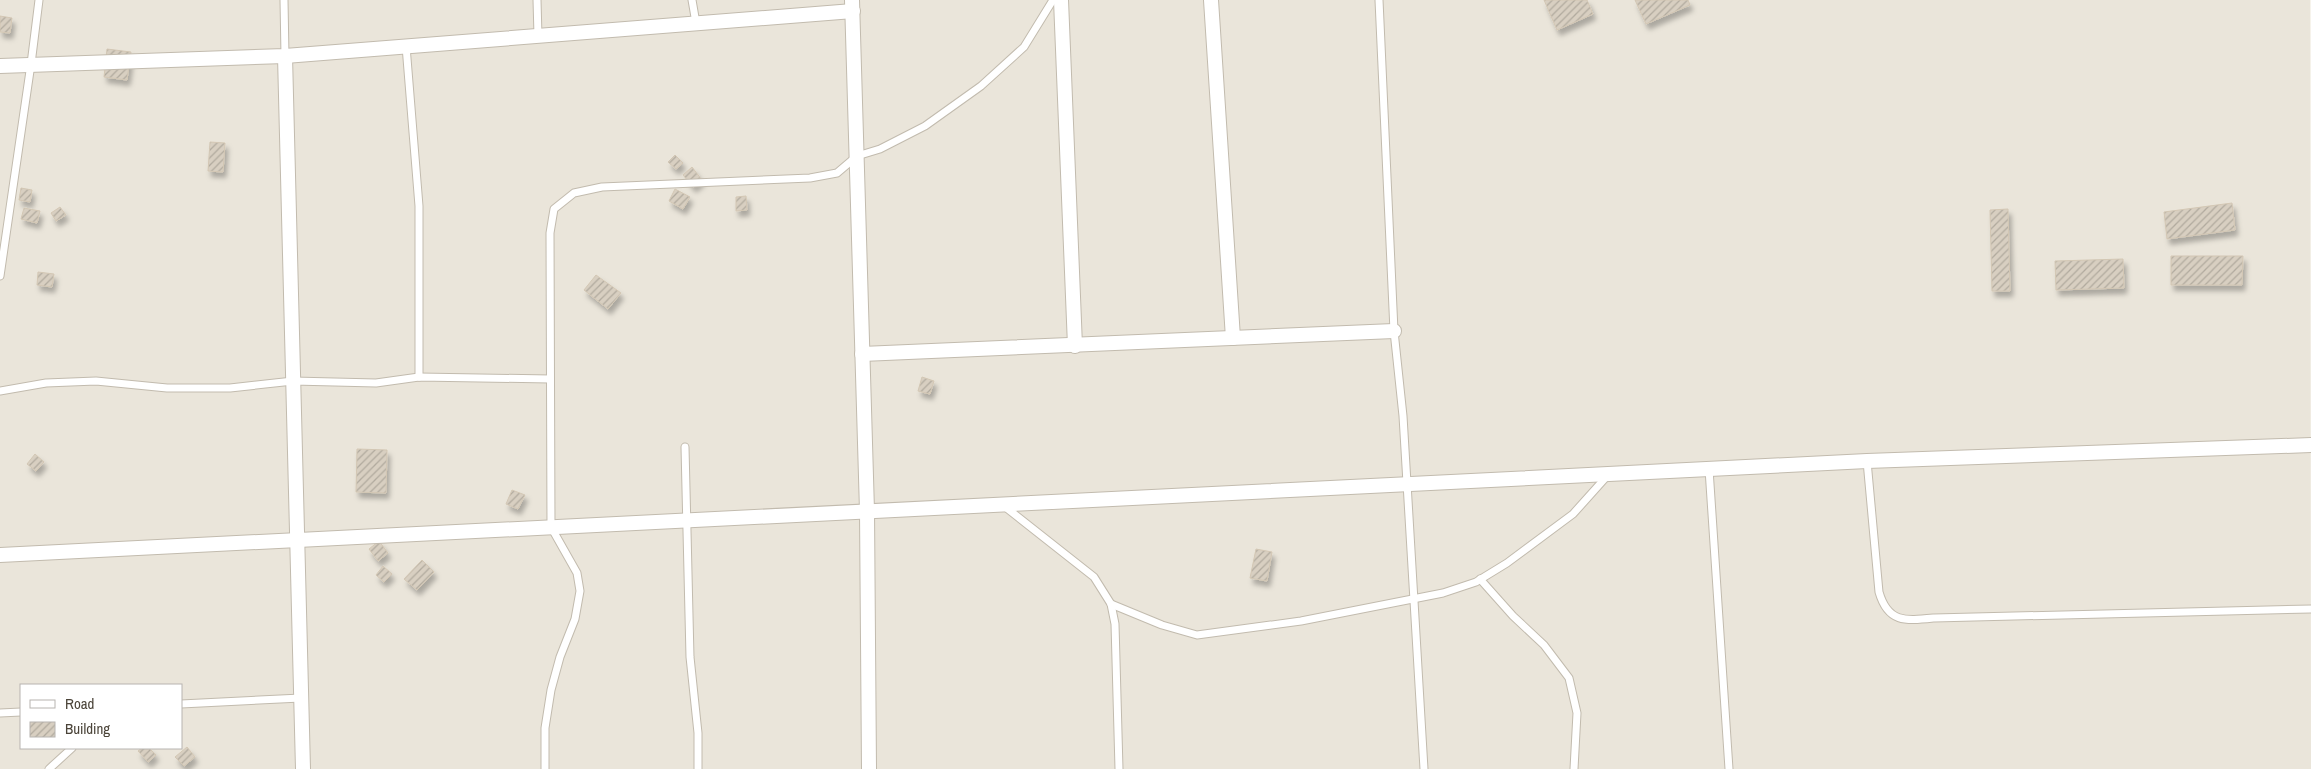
<svg xmlns="http://www.w3.org/2000/svg" width="2311" height="769" viewBox="0 0 2311 769" font-family="'Archivo Narrow',sans-serif">
  <defs>
    <pattern id="building-hatch" width="6" height="6" patternUnits="userSpaceOnUse" patternTransform="scale(1.25)"><rect width="6" height="6" fill="#d8cfc1"/><path d="M-1 1l2-2M0 6l6-6M5 7l2-2" fill="none" stroke="#b1aa9e"/></pattern>
    <filter id="shadow"><feDropShadow dx="3" dy="5.5" stdDeviation="2.5" flood-color="#0004"/></filter>
  </defs>
  <rect width="100%" height="100%" fill="#f6f3ec"/>
  <path fill="#eae5da" fill-rule="evenodd" d="M 0,0 L 2310,0 L 2311,769 L 0,769 ZM 21,685 L 181,685 L 181,748 L 21,748 Z"/>
  <g fill="url(#building-hatch)" stroke="#d3c7b4" filter="url(#shadow)">
    <polygon points="1544,0 1587,0 1593,14 1557,30"/>
    <polygon points="1635,0 1688,0 1690,5 1646,24"/>
    <polygon points="0,16 12,18 10,33 0,32"/>
    <polygon points="107,49 131,52 127,80 104,77"/>
    <polygon points="210,142 225,143 223,172 208,171"/>
    <polygon points="675,155 683,163 676,169 668,162"/>
    <polygon points="692,167 702,180 693,187 683,175"/>
    <polygon points="21,188 32,190 30,202 19,200"/>
    <polygon points="675,189 690,197 683,209 669,201"/>
    <polygon points="746,196 747,210 736,211 736,197"/>
    <polygon points="2232,203 2235,230 2167,239 2164,212"/>
    <polygon points="60,207 66,215 56,221 51,213"/>
    <polygon points="24,208 40,211 37,223 21,219"/>
    <polygon points="2008,209 2010,291 1992,291 1990,210"/>
    <polygon points="2171,256 2243,256 2242,285 2171,285"/>
    <polygon points="2123,259 2124,288 2056,290 2055,261"/>
    <polygon points="38,272 54,274 52,287 37,285"/>
    <polygon points="596,275 621,293 608,309 584,290"/>
    <polygon points="922,377 934,381 930,394 918,391"/>
    <polygon points="357,449 387,450 386,493 356,492"/>
    <polygon points="35,454 44,462 36,471 27,464"/>
    <polygon points="512,490 525,495 518,509 506,504"/>
    <polygon points="379,541 388,553 378,561 369,549"/>
    <polygon points="1256,549 1272,552 1267,581 1250,578"/>
    <polygon points="422,560 434,572 417,590 404,579"/>
    <polygon points="383,566 392,574 384,582 376,575"/>
    <polygon points="187,747 195,757 184,766 175,757"/>
    <polygon points="142,748 149,748 156,755 148,762 138,751"/>
  </g>
  <g fill="none" stroke-linecap="round" stroke-linejoin="round">
    <g stroke="#c2bbae" stroke-width="9">
      <g id="lane">
        <polyline points="284,0 285,56"/>
        <polyline points="537,0 538,36"/>
        <polyline points="692,0 696,23"/>
        <polyline points="1379,0 1394,331 1403,416 1424,769"/>
        <polyline points="406,46 419,206 419,377"/>
        <polyline points="0,276 31,64 39,0"/>
        <polyline points="0,391 46,383 96,381 167,388 230,388 293,381 376,383 419,377 550,379"/>
        <polyline points="685,447 690,657 698,733 698,769"/>
        <path d="M 1867,461 L 1879,592 C 1888,623 1905,621 1934,618 L 2311,609"/>
        <polyline points="1709,469 1729,769"/>
        <polyline points="1004,506 1094,577 1111,604 1115,624 1119,769"/>
        <polyline points="1480,579 1513,616 1544,645 1569,678 1577,713 1574,769"/>
        <polyline points="1111,604 1162,625 1197,635 1301,621 1443,593 1476,582 1507,563 1573,514 1608,475"/>
        <polyline points="181,704 301,698"/>
        <polyline points="0,713 21,712"/>
        <polyline points="49,769 72,748"/>
        <polyline points="545,769 545,728 551,690 560,657 575,619 580,591 577,573 551,527 550,233 554,209 574,193 602,187 810,178 837,173 857,156 880,149 925,126 981,86 1024,47 1053,0"/>
      </g>
    </g>
    <g stroke="#c2bbae" stroke-width="16">
      <g id="street">
        <polyline points="852,0 867,511 869,769"/>
        <polyline points="1061,0 1075,346"/>
        <polyline points="1211,0 1233,338"/>
        <polyline points="285,56 303,769"/>
        <polyline points="0,66 285,56 853,11"/>
        <polyline points="862,354 1394,331"/>
        <polyline points="0,555 1867,461 2311,445"/>
      </g>
    </g>
    <use href="#lane" stroke="#fff" stroke-width="7"/>
    <use href="#street" stroke="#fff" stroke-width="14"/>
  </g>
  <rect x="20" y="684" width="162" height="65" fill="#ffffff" stroke="#b7b4b0"/>
  <rect x="30" y="700" width="25" height="8" fill="#ffffff" stroke="#b7b4b0"/>
  <text x="65" y="709" font-size="15" fill="#4b4439">Road</text>
  <rect x="30" y="722" width="25" height="15" fill="url(#building-hatch)" stroke="#b7b4b0"/>
  <text x="65" y="734" font-size="15" fill="#4b4439">Building</text>
</svg>
